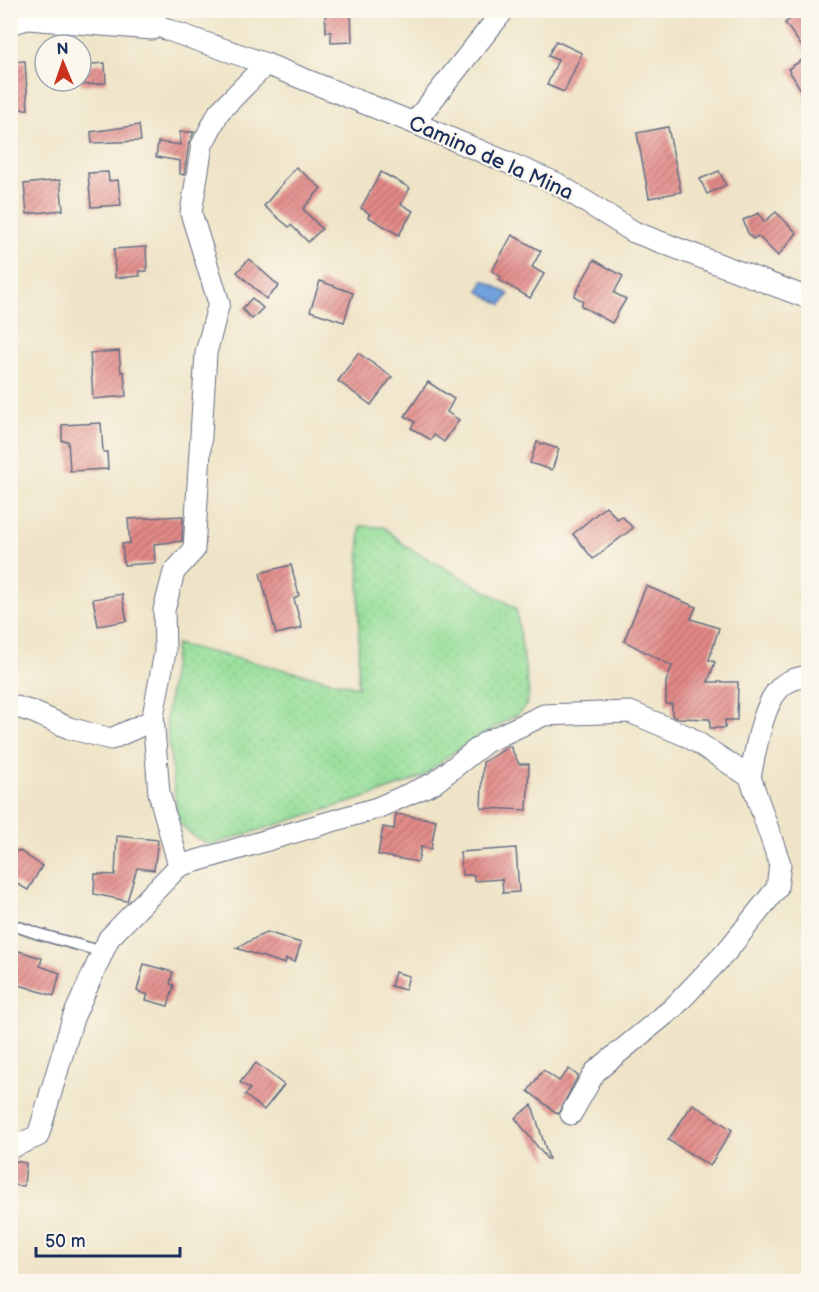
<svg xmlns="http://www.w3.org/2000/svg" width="819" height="1292" viewBox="0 0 819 1292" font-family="'Balsamiq Sans',sans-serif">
  <defs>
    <pattern id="grass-dots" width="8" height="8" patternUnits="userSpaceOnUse" patternTransform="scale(1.5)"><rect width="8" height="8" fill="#95de98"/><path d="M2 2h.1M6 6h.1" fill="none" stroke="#80bf85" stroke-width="1.8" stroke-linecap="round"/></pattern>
    <pattern id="building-hatch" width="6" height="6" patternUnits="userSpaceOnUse" patternTransform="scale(1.5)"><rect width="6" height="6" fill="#e28987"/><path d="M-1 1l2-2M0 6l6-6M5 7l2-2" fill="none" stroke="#b67072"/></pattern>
  </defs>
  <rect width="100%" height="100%" fill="#fbf7ec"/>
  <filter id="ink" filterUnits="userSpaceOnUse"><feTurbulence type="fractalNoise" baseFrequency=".0167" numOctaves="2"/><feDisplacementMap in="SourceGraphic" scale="12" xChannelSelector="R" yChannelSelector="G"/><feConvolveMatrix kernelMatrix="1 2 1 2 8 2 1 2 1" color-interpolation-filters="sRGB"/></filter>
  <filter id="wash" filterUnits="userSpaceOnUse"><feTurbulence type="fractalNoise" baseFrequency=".008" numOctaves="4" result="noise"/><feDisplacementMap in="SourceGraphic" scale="24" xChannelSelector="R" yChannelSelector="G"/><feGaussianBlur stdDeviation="1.35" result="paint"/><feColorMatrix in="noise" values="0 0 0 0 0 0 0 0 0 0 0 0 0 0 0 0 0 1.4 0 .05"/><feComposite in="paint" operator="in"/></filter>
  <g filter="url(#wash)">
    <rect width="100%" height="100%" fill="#efe4c7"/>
    <polygon fill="url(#grass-dots)" stroke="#58867b" stroke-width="1.5" points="360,526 384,527 407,547 516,608 529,693 526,706 518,714 455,751 422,777 377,794 211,845 194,837 178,821 166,720 176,644 358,687"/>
    <polygon fill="#71a2dc" stroke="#46689d" stroke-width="1.5" points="484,280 509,294 502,305 478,291"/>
    <g id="blocks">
      <g fill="url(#building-hatch)">
        <polygon points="325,10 351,10 352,42 331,43 331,32 326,32"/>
        <polygon points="808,11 808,55 785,23 800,12 802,15"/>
        <polygon points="556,41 582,53 564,92 547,85 558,60 548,56"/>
        <polygon points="808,56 808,101 788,69"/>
        <polygon points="25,61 28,109 10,110 10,62"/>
        <polygon points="105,63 106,83 81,85 81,65"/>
        <polygon points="139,125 141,141 92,143 91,132"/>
        <polygon points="668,127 681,192 649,198 637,133"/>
        <polygon points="180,132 194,132 189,143 184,175 180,174 180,161 156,157 158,142 180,145"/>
        <polygon points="296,167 321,188 303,209 322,229 308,242 291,225 289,227 264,206"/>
        <polygon points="719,171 726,185 707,194 700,179"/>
        <polygon points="108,172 109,181 118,180 121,205 91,207 88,173"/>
        <polygon points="381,172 410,188 401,204 413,211 399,235 368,217 370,214 361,208"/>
        <polygon points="60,180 63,210 27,214 24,184"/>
        <polygon points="776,212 797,233 778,256 758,236 753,239 748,233 743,220 759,213 764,222"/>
        <polygon points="512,235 541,251 532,267 544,274 530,298 499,280 501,277 492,271"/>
        <polygon points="146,247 147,271 139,271 140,276 115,278 114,249"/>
        <polygon points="249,259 279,286 266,299 237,272"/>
        <polygon points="594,260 623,276 614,293 626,299 612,323 581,306 583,301 574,296"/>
        <polygon points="320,281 353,293 344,322 310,311"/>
        <polygon points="252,298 263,308 252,319 242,309"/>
        <polygon points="119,351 121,372 124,372 126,396 93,399 90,353"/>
        <polygon points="358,353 392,377 371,405 338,381"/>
        <polygon points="428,382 454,399 447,412 459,420 444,442 434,435 431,440 411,428 415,422 405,416"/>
        <polygon points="101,423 103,452 107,452 108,469 70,471 68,441 62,441 62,425"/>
        <polygon points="537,442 559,449 552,470 530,463"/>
        <polygon points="606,506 617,519 622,516 633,528 593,559 573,534"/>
        <polygon points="183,516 182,541 154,544 155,563 124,565 122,544 130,543 128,519"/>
        <polygon points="291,565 299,595 294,599 302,628 276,634 260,573"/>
        <polygon points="646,586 696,607 691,619 719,628 709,660 715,662 708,682 738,682 737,720 725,720 725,728 710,728 710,719 677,718 672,716 672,704 666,704 666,682 672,666 624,641"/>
        <polygon points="122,594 127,621 98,626 93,599"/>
        <polygon points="510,746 519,764 529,764 527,810 481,808 483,762"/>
        <polygon points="396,814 436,820 431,849 421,847 418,862 378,855 383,827 394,829"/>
        <polygon points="117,836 158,840 154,870 137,868 127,901 94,894 95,874 115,875"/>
        <polygon points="516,848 519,892 503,893 502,879 474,881 474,875 462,875 460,852"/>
        <polygon points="10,851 20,851 42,866 28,890 10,880"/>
        <polygon points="267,932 301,943 295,962 286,959 285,964 236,948"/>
        <polygon points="15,950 42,958 40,966 60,973 54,996 10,982 10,965"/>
        <polygon points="144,964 173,972 170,984 174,985 168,1006 146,1000 148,995 137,991"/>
        <polygon points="395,972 409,976 405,990 391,986"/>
        <polygon points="256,1063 284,1085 264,1110 245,1095 250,1089 240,1082"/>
        <polygon points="569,1069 578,1076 558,1114 528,1091 543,1070 559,1081"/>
        <polygon points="693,1104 732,1130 710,1166 668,1140"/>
        <polygon points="532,1105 549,1159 547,1159 515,1118"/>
        <polygon points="10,1160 26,1163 24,1186 10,1185"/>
      </g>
    </g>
  </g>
  <g filter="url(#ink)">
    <use href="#blocks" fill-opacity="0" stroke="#656e83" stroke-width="1.5"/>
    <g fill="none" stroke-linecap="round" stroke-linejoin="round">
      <g stroke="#656e83" stroke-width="13">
        <polyline id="service" points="10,924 39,934 103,952"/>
      </g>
      <g stroke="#656e83" stroke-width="23">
        <g id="minor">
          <polyline points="126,10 168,30 266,64 414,123 556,183 634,232 808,298"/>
          <polyline points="10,24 28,19 152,29"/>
          <polyline points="414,123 504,10"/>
          <polyline points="10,705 33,712 69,728 111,739 153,720"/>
          <path d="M 750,777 C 755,754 762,706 779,689 C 786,680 798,678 808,676"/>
          <polyline points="179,866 377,808 434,783 486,742 544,715 630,712 689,737 750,777 780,864 777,888 727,951 673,1008 595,1072 571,1114"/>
          <polyline points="10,1148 38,1136 73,1018 109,938 179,866 159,793 153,716 165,652 164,610 174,572 194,550 206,353 219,303 191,213 202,145 219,112 266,64"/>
        </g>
      </g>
      <use href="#service" stroke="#fff" stroke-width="10"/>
      <use href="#minor" stroke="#fff" stroke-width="21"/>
    </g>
  </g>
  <g text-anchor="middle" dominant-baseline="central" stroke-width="4.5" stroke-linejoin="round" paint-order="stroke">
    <g font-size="21" fill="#1b2f5e" stroke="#fbf7ec">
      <text transform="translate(491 158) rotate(24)">Camino de la Mina</text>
    </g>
  </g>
  <rect width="819" height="1292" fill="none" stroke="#fbf7ec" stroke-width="36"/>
  <g transform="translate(63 63) rotate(358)"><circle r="28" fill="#fbf7ec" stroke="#a1a7b3" stroke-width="1.5"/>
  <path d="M0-4.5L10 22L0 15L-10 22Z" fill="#c8321e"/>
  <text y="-9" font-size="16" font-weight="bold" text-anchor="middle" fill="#1b2f5e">N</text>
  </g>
  <path d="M36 1247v9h144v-9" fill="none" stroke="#1b2f5e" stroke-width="3"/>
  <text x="45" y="1247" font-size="18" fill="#1b2f5e" stroke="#fbf7ec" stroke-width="4.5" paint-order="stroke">50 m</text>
</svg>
